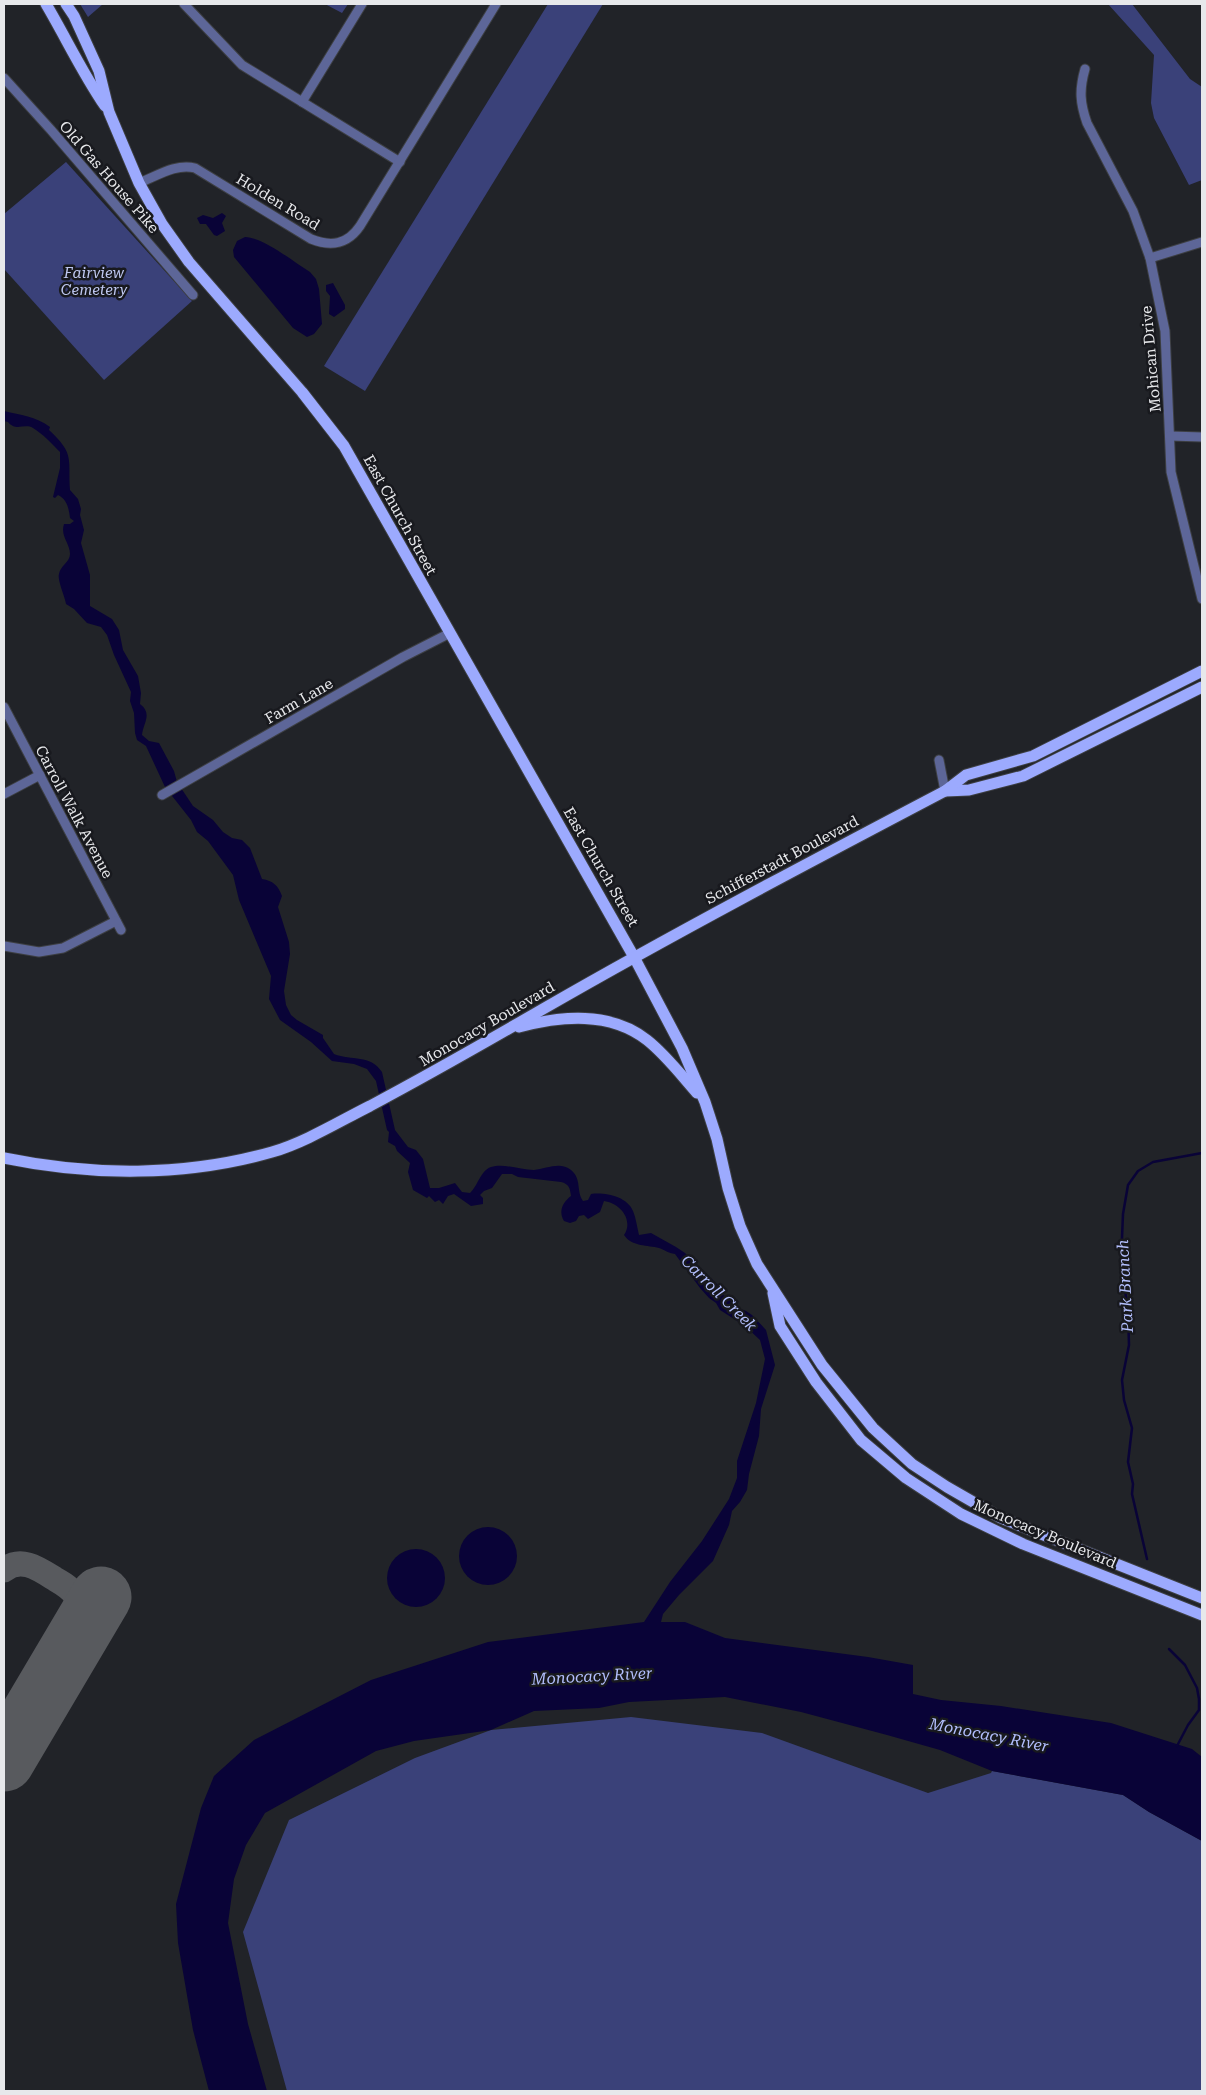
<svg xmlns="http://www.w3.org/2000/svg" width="1206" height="2095" viewBox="0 0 1206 2095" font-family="'Roboto Serif',serif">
  <rect width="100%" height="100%" fill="#212328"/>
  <g fill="#3a4179">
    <polygon points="80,4 103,4 88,17"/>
    <polygon points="325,4 348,4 342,13"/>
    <polygon points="548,4 603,4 365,391 324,366"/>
    <polygon points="1108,4 1132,4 1190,79 1202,87 1202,180 1189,185 1154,118 1151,103 1154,55"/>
    <polygon points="66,162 192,301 104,380 4,269 4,214"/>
    <polygon points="631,1717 762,1733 928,1793 991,1773 992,1771 1123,1795 1149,1812 1202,1841 1202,2091 287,2091 243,1932 289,1820 415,1758 491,1730"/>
  </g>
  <g fill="#090337">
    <polygon points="222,213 226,216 222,223 225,231 217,236 214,235 206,224 200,224 197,218 203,215 213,218"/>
    <path d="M 245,237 C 265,238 292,261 310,272 L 316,279 L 319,289 L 322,324 L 314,334 L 307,337 L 293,328 L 234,257 L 233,250 L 237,241 Z"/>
    <polygon points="333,283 345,305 345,309 334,317 329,314 330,296 326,291 326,285"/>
    <path d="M 4,411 C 21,415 35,416 50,427 L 49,430 C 75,454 68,459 70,490 L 78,499 L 81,509 L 80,515 L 84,530 L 81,543 L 90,575 L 90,606 L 112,619 L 119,630 L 123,650 L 138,676 L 141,693 L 140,704 C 153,714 143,723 142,735 L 149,741 L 159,743 L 174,771 L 177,782 L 193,806 L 213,820 L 223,832 L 232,838 L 242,840 L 250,848 L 262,879 C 273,881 278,885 282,896 L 278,907 L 289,942 L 290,954 L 284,991 L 286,1005 L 291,1015 L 297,1020 L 323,1035 L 323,1038 L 334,1054 C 352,1061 370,1054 382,1072 L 395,1130 L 408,1147 L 416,1150 L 423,1159 L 430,1188 L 439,1188 L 455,1183 L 462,1192 L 470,1193 C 478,1186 480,1171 491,1167 C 504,1163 520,1170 534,1170 C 546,1169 560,1161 571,1170 C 582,1179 576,1191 583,1201 L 588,1200 L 591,1194 C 604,1192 627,1196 633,1211 C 636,1218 637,1227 639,1235 L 651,1233 L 676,1247 L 685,1253 L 719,1286 L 721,1293 L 730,1300 L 735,1307 L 746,1311 L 752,1315 L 766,1330 L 775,1365 L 761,1409 L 759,1436 L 749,1474 L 747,1490 L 740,1502 L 732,1511 L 729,1525 L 713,1561 L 679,1595 L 663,1614 L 661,1622 L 685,1622 L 725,1638 L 868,1657 L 913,1665 L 913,1694 L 941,1700 L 1001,1706 L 1111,1723 L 1192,1749 L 1202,1757 L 1202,1841 L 1149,1812 L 1123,1795 L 992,1771 L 940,1750 L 887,1735 L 801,1712 L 725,1697 L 629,1702 L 599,1708 L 534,1711 L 491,1730 L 414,1741 L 376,1751 L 265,1813 L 246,1845 L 234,1879 L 228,1923 L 248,2024 L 267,2091 L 209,2091 L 193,2030 L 178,1943 L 176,1904 L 201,1808 L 214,1776 L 254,1740 L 371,1680 L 488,1642 L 644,1622 L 670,1582 L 702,1541 L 729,1499 L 737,1478 L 737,1461 L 756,1403 L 765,1359 L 760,1340 L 745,1326 L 720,1310 L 716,1303 L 709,1298 L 700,1288 L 675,1254 C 668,1253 665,1250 659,1248 C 648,1245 632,1247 624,1235 C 634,1220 620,1203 604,1201 L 600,1212 L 588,1219 L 584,1215 L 579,1216 L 576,1221 L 570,1223 L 564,1221 C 558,1211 563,1202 571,1196 C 570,1188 569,1184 561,1182 L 518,1177 L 512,1174 L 502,1174 L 492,1188 L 484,1191 L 480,1195 L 483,1198 L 483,1204 L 471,1206 L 454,1194 L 448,1196 L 443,1204 L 439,1200 L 435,1202 L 429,1196 L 427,1198 L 413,1190 L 408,1172 L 410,1163 L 397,1151 L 395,1146 L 388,1142 L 389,1132 L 387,1130 L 376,1081 L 367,1069 L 354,1064 L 332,1061 L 311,1042 L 280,1020 L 269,999 L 271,976 L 239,900 L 233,875 L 208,841 L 197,832 L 191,820 L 165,787 L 146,746 L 137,740 L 135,733 L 134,713 L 130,701 L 131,692 L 114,655 L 107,635 L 101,627 L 87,623 L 74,609 L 66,604 C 65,597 57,580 59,574 C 60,566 70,562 70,554 C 70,543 60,536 64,524 L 70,524 L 74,521 L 70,518 C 69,509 67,499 58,495 L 55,498 L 53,497 L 60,468 L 60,452 C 52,444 43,434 33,428 C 24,423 16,432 8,422 L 4,421 Z"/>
    <circle cx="488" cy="1556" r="29"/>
    <circle cx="416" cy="1578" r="29"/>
  </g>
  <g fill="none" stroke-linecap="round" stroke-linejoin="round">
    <g stroke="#090337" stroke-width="2.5">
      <polyline points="1147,1559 1132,1494 1133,1484 1128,1462 1132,1428 1124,1400 1122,1380 1129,1345 1128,1311 1121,1262 1123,1214 1128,1185 1138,1171 1153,1162 1202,1153"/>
      <polyline points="1169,1649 1185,1665 1197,1688 1199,1699 1199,1710 1188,1725 1177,1746"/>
    </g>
    <path stroke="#585a5e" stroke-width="25" d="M 4,1570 C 21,1556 39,1569 55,1579 C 62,1583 71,1588 76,1596 C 81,1605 82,1617 84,1627"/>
    <polyline stroke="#585a5e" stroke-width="61" points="4,1761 101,1597"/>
    <g stroke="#3d3f43" stroke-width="11">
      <g id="minor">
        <polyline points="184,4 242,65 400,162"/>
        <path d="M 1085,69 C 1079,90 1080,103 1087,123 L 1133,211 L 1150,258 L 1165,331 L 1171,472 L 1202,599"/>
        <polyline points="4,78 51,130 193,295"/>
        <polyline points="302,102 362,4"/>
        <path d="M 139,183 C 157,176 176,163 195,168 L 311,239 C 331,247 347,245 360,226 L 496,4"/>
        <polyline points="1150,258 1202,242"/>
        <polyline points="1170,436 1202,437"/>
        <polyline points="4,707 121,930"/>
        <polyline points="939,760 945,791"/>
        <polyline points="4,794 40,775"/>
        <polyline points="162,795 403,657 450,633"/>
        <polyline points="4,946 39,952 63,948 116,921"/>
      </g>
    </g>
    <g stroke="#3d3f43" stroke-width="13">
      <g id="major">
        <path d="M 46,4 C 66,38 83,74 105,106"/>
        <polyline points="66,4 74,16 99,71 109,112 139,183 162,224 189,262 302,392 344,446 634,957 682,1048 705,1102 717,1139 728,1188 740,1226 757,1264 822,1365 873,1428 912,1464 947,1487 1001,1518 1202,1598"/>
        <polyline points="945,791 969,790 1023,776 1202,687"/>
        <path d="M 519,1027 C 561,1016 610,1011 647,1040 C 666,1055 681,1075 697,1093"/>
        <path d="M 4,1158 C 91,1176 185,1177 272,1152 C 304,1143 340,1121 370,1106 C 428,1075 486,1042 543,1009 C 675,933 810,862 945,791 L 966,775 L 1033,756 L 1202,671"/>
        <polyline points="773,1293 780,1326 816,1382 861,1440 906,1478 961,1514 1023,1544 1202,1615"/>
      </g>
    </g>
    <use href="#minor" stroke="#5d6698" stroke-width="9"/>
    <use href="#major" stroke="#9caafe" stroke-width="11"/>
  </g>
  <g text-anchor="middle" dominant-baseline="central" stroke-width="5" stroke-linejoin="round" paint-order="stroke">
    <g font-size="15" fill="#e7e8eb" stroke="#18191e">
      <text transform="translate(109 177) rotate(49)">Old Gas House Pike</text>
      <text transform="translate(278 202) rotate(31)">Holden Road</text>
      <text transform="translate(1151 359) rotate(-95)">Mohican Drive</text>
      <text transform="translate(400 515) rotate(61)">East Church Street</text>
      <text transform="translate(299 701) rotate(-30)">Farm Lane</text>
      <text transform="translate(74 812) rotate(62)">Carroll Walk Avenue</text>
      <text transform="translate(782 860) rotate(-28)">Schifferstadt Boulevard</text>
      <text transform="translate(601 867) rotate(60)">East Church Street</text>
      <text transform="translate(487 1024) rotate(-30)">Monocacy Boulevard</text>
      <text transform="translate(1045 1534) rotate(23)">Monocacy Boulevard</text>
    </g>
    <g font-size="15" font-style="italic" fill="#bfc8f1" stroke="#18191e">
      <text x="94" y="273">Fairview<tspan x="94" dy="17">Cemetery</tspan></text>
    </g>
    <g font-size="16" font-style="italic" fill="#b2befc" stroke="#18191e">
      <text transform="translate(1125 1286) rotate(-93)">Park Branch</text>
      <text transform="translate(719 1293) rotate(45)">Carroll Creek</text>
      <text transform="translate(592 1676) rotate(-3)">Monocacy River</text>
      <text transform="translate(989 1735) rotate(11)">Monocacy River</text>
    </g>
  </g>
  <rect width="1206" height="2095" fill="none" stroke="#e7e8eb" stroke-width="10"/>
</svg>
